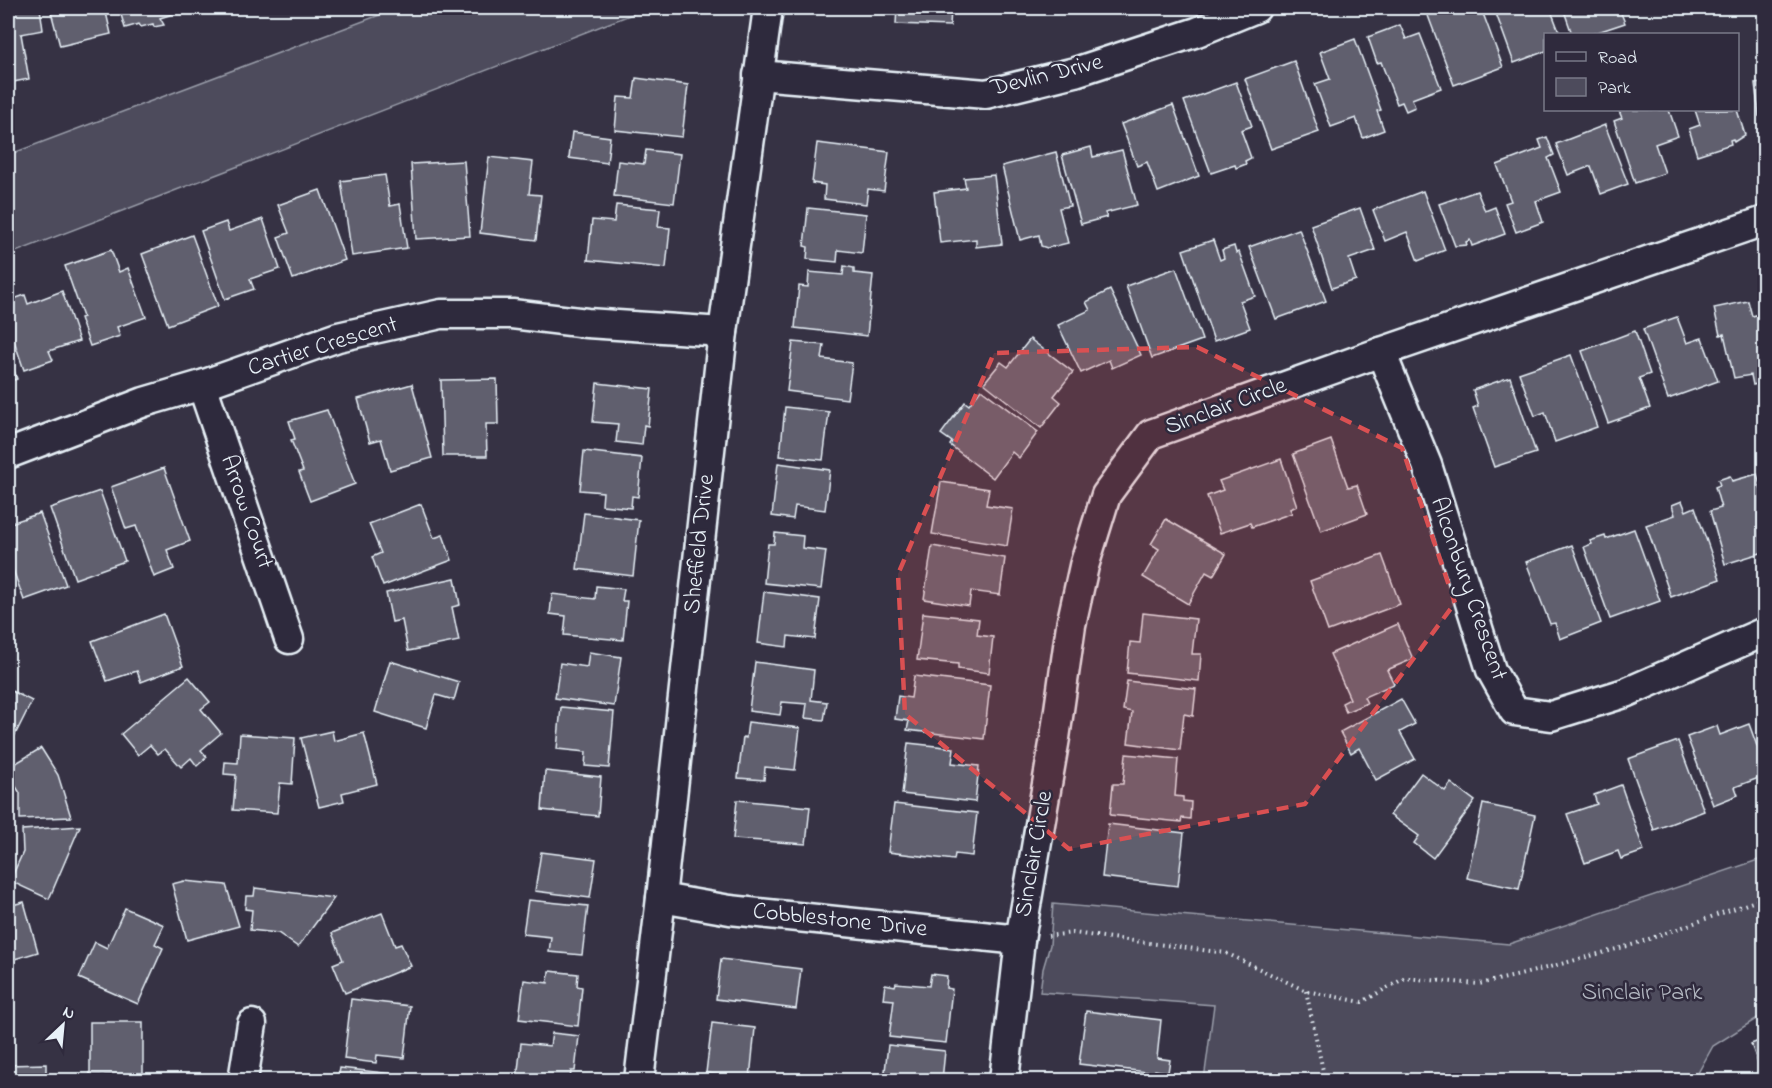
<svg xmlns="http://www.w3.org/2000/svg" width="1772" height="1088" viewBox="0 0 1772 1088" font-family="'Indie Flower',sans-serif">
  <rect width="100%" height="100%" fill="#363244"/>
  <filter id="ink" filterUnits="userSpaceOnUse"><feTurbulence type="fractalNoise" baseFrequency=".0167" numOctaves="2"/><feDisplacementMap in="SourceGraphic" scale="12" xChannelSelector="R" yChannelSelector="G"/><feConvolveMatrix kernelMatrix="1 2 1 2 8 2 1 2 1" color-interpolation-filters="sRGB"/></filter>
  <g filter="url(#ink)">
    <g fill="#4d4b5c" stroke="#9a9eaa" stroke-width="1.5">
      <polygon points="398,8 648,8 8,255 8,155"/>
      <polygon points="1764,858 1764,1014 1713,1046 1694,1080 1204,1080 1214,1005 1040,992 1043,969 1050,945 1053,904 1509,944"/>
    </g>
    <g fill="#605e6e" stroke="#e8f1f8" stroke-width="1.5">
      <polygon points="8,8 40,8 43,30 21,34 29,79 8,83"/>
      <polygon points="50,8 105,8 111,34 60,46"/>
      <polygon points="119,8 175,8 176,13 160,18 164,25 154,27 153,24 141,27 139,24 125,28"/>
      <polygon points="897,8 951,8 950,26 896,24"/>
      <polygon points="1442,8 1481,8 1503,67 1454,85 1427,13"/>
      <polygon points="1494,8 1550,8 1560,34 1546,34 1546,51 1514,63"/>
      <polygon points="1563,8 1619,8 1625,23 1592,34 1572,34"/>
      <polygon points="1400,25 1406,39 1420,34 1441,88 1412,99 1415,107 1406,111 1402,102 1397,104 1381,62 1377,63 1368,37"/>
      <polygon points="1355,39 1381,110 1377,111 1384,130 1363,138 1356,118 1331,127 1315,84 1330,79 1320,52"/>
      <polygon points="1294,61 1319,132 1271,149 1245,79"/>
      <polygon points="636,78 688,85 682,137 615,130 618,97 633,98"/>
      <polygon points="1236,82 1252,126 1241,130 1251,158 1245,161 1246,164 1236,168 1235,165 1211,173 1184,101"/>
      <polygon points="1764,82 1764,115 1759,116 1755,83"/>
      <polygon points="1173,105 1199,176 1158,192 1147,162 1137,166 1121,124"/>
      <polygon points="1625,110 1669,110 1678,136 1655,144 1665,173 1635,183 1614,121 1622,118 1619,111"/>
      <polygon points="1695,110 1737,110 1745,135 1734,142 1733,139 1730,140 1731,144 1697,155 1689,129 1700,125"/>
      <polygon points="1605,125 1628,184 1601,194 1591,166 1568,175 1556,144"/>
      <polygon points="572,132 610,137 607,163 569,158"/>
      <polygon points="1547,137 1554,155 1548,158 1561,192 1536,201 1543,222 1516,232 1505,203 1511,201 1497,165 1542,148 1539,140"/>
      <polygon points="817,143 889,152 884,191 868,189 866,204 824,199 825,185 812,183"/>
      <polygon points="1091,147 1093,157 1122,150 1137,205 1105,213 1107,217 1081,224 1062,155"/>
      <polygon points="646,150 680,154 674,203 614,196 618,161 644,164"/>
      <polygon points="1056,152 1070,206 1059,208 1068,243 1047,248 1041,246 1039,235 1020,240 1002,166"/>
      <polygon points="489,157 533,162 529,194 541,195 536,240 480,233"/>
      <polygon points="464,161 470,236 416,239 411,164"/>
      <polygon points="385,175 390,206 400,204 407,248 352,256 341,181"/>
      <polygon points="994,175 1002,244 976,247 976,239 940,243 934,192 966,188 964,178"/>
      <polygon points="320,190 345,260 293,279 278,237 289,233 278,205"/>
      <polygon points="1423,191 1445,250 1418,261 1407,232 1385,241 1373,210"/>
      <polygon points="1477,191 1485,211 1495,207 1505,234 1472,246 1470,240 1466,242 1467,245 1455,246 1439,204"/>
      <polygon points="616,205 660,209 658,227 670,228 666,268 588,260 592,220 614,222"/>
      <polygon points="808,208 866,214 862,253 838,250 837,262 807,259 808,247 804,246"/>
      <polygon points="1360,208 1375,250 1349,259 1356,280 1332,288 1311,225"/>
      <polygon points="263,219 280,269 250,279 254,289 225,299 201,231 226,222 229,231"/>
      <polygon points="1299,229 1326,301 1276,319 1249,247"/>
      <polygon points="192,235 218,306 168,325 142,254"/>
      <polygon points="1213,240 1220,260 1224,258 1222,250 1234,246 1236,253 1239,252 1255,296 1240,301 1250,328 1214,341 1183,250"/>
      <polygon points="111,250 119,272 128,268 146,317 117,327 120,336 90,346 80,318 83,317 65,266"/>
      <polygon points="844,266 854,268 854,273 873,275 867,336 795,328 799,286 808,287 809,272 843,275"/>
      <polygon points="1176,268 1202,340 1152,358 1126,286"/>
      <polygon points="1110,290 1141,355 1112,368 1109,360 1081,373 1058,325 1090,310 1086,302"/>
      <polygon points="62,291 79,341 49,351 53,360 24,370 8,323 8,301 25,295 28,304"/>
      <polygon points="1748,301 1752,316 1764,313 1764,382 1753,385 1751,375 1734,378 1724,334 1720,335 1714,308"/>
      <polygon points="1677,317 1687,343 1702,338 1718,381 1668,399 1643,329"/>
      <polygon points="1635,331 1650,374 1639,378 1650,408 1608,423 1582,351"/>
      <polygon points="1030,339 1073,372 1054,396 1061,402 1041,428 984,383 1001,362 1008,367"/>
      <polygon points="793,342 824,345 822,359 852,363 847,399 787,391"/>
      <polygon points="8,353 17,379 8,382"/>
      <polygon points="1571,355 1597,427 1555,442 1545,412 1535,416 1519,373"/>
      <polygon points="1510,377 1536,453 1494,467 1473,408 1478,406 1473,390"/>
      <polygon points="497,379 498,424 486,424 487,456 443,456 441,380"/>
      <polygon points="597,383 652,389 648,426 644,425 642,445 616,442 618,424 593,422"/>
      <polygon points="412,384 432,458 390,470 381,439 370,442 358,399"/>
      <polygon points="981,389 1038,432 1019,458 1012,452 993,478 950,445 952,442 941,434 965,402 969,405"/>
      <polygon points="785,407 829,412 823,460 780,456"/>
      <polygon points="327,410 355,484 310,501 299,472 303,471 291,440 295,439 289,421"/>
      <polygon points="1331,440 1348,487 1357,485 1367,514 1321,531 1293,454"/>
      <polygon points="584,451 642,458 638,497 632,496 631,508 602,505 603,492 580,490"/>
      <polygon points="1281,459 1297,506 1290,509 1292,513 1252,527 1250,523 1220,533 1207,496 1223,490 1219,481"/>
      <polygon points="778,463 830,470 825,510 795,506 793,519 772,516"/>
      <polygon points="164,468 190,541 167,550 174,569 154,577 136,526 126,529 111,487"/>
      <polygon points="1757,474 1764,498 1764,552 1725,564 1710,511 1721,508 1715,487 1720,485 1718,480 1730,476 1732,481"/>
      <polygon points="941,482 989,489 986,505 1013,509 1007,546 932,534"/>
      <polygon points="100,491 125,561 75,579 50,508"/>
      <polygon points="1682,501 1686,511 1695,507 1720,579 1671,597 1646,525 1675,515 1672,505"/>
      <polygon points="421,504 434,538 443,535 452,560 383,586 372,557 381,553 369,524"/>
      <polygon points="40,513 66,585 24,600 13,570 8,572 8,524"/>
      <polygon points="584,513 639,520 633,576 577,569"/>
      <polygon points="1166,519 1226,554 1213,576 1206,572 1188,604 1143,577 1159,549 1151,544"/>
      <polygon points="1634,529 1660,601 1610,619 1584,547 1592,544 1590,541 1605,536 1606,539"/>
      <polygon points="775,533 803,536 802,548 826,551 821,589 764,583 768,544 774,544"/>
      <polygon points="1572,545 1601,623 1560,639 1555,623 1550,624 1526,562"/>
      <polygon points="932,546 1005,558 1000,595 971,591 969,606 924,599"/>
      <polygon points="1382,555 1400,604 1328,631 1310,581"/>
      <polygon points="455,578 460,605 452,607 459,641 408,651 402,620 392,622 386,593"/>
      <polygon points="596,586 624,589 622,601 627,601 623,640 564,635 566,616 550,614 552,594 595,599"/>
      <polygon points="764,592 820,599 815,639 788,636 787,647 758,643"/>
      <polygon points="923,613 979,619 977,635 993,637 989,673 958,669 958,664 917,660"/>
      <polygon points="1143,613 1196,619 1192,654 1201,654 1199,681 1127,673 1130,642 1140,643"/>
      <polygon points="164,614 183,666 141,682 137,671 107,681 92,641"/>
      <polygon points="1398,624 1413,659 1387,670 1394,684 1364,697 1367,703 1346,712 1342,703 1350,699 1330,654"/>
      <polygon points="589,652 621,657 614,706 555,698 560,663 587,667"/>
      <polygon points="390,661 459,682 454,700 436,695 426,728 375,712"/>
      <polygon points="755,662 814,670 811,700 827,702 824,720 805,718 807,704 782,702 780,715 749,711"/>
      <polygon points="914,676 990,685 984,739 907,730 909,721 895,719 898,696 911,698"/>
      <polygon points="189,677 210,702 201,709 221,733 201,750 207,757 197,766 191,758 181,767 165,749 158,754 150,745 138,755 121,734"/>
      <polygon points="1127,681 1196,689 1193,716 1184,714 1180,750 1128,743 1132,712 1123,710"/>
      <polygon points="8,689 32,701 8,749"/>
      <polygon points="1401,699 1415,724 1400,732 1415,759 1376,780 1359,748 1351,753 1340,732"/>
      <polygon points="561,707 614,712 609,768 585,766 586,752 557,749"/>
      <polygon points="748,722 800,728 795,770 765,767 764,780 738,778 743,737 746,738"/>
      <polygon points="1749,724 1764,765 1764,776 1735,787 1738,795 1713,805 1687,737 1717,726 1720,735"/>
      <polygon points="332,731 334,741 364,733 377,784 342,793 344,801 319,807 301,738"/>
      <polygon points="240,734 295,738 292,784 280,783 277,813 233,810 236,775 224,774 225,762 238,763"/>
      <polygon points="1678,741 1704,811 1654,830 1628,759"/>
      <polygon points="908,743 954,748 952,763 979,766 975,802 902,794"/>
      <polygon points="41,748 58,775 71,817 20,819 20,793 8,774 8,768"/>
      <polygon points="1126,754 1178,759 1175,796 1183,797 1183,801 1191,802 1190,819 1182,818 1181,822 1110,815 1113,784 1123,784"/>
      <polygon points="545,771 601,777 598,816 542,810"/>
      <polygon points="1421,773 1445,791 1451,783 1475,801 1433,858 1414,843 1419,836 1390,815"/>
      <polygon points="1621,785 1644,851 1621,859 1618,851 1585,863 1567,814 1597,804 1594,795"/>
      <polygon points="737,800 810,807 806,844 733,839"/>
      <polygon points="894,804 977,813 972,856 955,854 954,860 888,852"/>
      <polygon points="1483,804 1535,815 1519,889 1467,878"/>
      <polygon points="1108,824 1184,833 1178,886 1102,877"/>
      <polygon points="80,826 49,899 10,881 23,852 22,830"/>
      <polygon points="541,852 596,859 590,898 535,891"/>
      <polygon points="184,881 226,885 239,926 187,940 172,884"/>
      <polygon points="255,888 334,898 298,947 278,933 250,930 252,910 245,909 246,896 254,896"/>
      <polygon points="528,900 588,906 582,955 549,952 551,937 523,934"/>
      <polygon points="24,902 38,952 8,961 8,906"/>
      <polygon points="125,908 164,925 155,944 163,948 138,1004 79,978 95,942 107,948"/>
      <polygon points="382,913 395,946 401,944 411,966 345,993 333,964 343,960 332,933"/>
      <polygon points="721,959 801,969 796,1009 716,999"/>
      <polygon points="549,971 578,974 577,986 582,987 578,1026 519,1019 524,980 548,983"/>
      <polygon points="931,974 947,976 946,988 952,989 946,1043 889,1037 894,1000 883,999 885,984 895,986 896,983 929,986"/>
      <polygon points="351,999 410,1006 404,1058 377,1055 376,1063 344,1059"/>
      <polygon points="1086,1011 1161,1020 1157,1058 1170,1060 1168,1072 1155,1070 1155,1073 1079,1064"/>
      <polygon points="90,1022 143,1022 143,1075 90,1076"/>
      <polygon points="712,1023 755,1028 750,1078 706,1073"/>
      <polygon points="552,1033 579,1036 575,1071 571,1071 570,1080 517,1080 521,1043 550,1046"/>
      <polygon points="1764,1039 1764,1080 1751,1044"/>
      <polygon points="888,1045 945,1051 942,1080 884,1080"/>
      <polygon points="46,1064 46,1080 8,1080 8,1065"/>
      <polygon points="340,1068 392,1074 391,1080 338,1080"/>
    </g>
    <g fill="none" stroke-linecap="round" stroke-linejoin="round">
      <g stroke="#e8f1f8" stroke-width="33">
        <g id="minor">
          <polyline points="758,75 986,94 1075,72 1197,32 1256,8"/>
          <polyline points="1381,352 1427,465 1491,670 1514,711 1551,716 1625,693 1764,632"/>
          <polyline points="202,385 289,639"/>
          <polyline points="8,454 144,402 202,385 338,337 441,314 512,314 587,323 723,332"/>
          <polyline points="661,898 730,910 1020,940"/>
          <polyline points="243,1080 252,1024"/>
          <polyline points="639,1080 661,898 723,332 768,8"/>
          <polyline points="1004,1080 1020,940 1055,738 1071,625 1084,566 1106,495 1151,434 1381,352 1764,221"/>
        </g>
      </g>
      <g stroke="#e8f1f8" stroke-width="4" stroke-dasharray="1.5 4.5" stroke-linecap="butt">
        <polyline points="1048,936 1073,933 1226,953 1306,991 1362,1002 1405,978 1479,984 1520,975 1635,944 1764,898"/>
        <polyline points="1306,991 1325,1080"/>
      </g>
      <use href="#minor" stroke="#2f2a3d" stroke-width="28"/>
    </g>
  </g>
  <path fill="#da5052" fill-opacity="0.2" stroke="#da5052" stroke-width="4.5" stroke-dasharray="12 8" stroke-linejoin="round" d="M 1197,347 L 1402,448 L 1455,603 L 1305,804 L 1069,849 L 905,714 L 898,574 L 994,353 Z"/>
  <g text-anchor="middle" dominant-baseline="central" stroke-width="5" stroke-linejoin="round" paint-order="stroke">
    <g font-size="24" fill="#e8f1f8" stroke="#2f2a3d">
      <text transform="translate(1047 76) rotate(-14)">Devlin Drive</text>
      <text transform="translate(323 347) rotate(-17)">Cartier Crescent</text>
      <text transform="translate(1226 407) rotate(-20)">Sinclair Circle</text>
      <text transform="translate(246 512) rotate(71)">Arrow Court</text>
      <text transform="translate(700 544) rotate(-84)">Sheffield Drive</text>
      <text transform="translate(1468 589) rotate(71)">Alconbury Crescent</text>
      <text transform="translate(1035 854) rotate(-80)">Sinclair Circle</text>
      <text transform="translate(840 921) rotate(6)">Cobblestone Drive</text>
    </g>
    <g font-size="24" fill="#b2b7c1" stroke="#2f2a3d">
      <text x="1642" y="993">Sinclair Park</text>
    </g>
  </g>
  <rect width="1772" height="1088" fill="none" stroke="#2f2a3d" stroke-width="30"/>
  <rect x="15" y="15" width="1742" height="1058" fill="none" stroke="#e8f1f8" stroke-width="2" filter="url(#ink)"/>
  <rect x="1544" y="33" width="195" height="78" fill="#2f2a3d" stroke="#797a88" stroke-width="1.5"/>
  <rect x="1556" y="52" width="30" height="9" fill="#2f2a3d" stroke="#797a88" stroke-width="1.5"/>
  <text x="1598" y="63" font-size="18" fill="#e8f1f8">Road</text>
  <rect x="1556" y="78" width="30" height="18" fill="#4d4b5c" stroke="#797a88" stroke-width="1.5"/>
  <text x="1598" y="93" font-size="18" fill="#e8f1f8">Park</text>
  <g transform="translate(63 1025) rotate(26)" stroke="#2f2a3d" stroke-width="4.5" paint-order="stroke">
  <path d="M0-4.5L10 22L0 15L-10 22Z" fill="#e8f1f8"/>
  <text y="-9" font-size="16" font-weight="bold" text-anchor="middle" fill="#e8f1f8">N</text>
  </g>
</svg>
